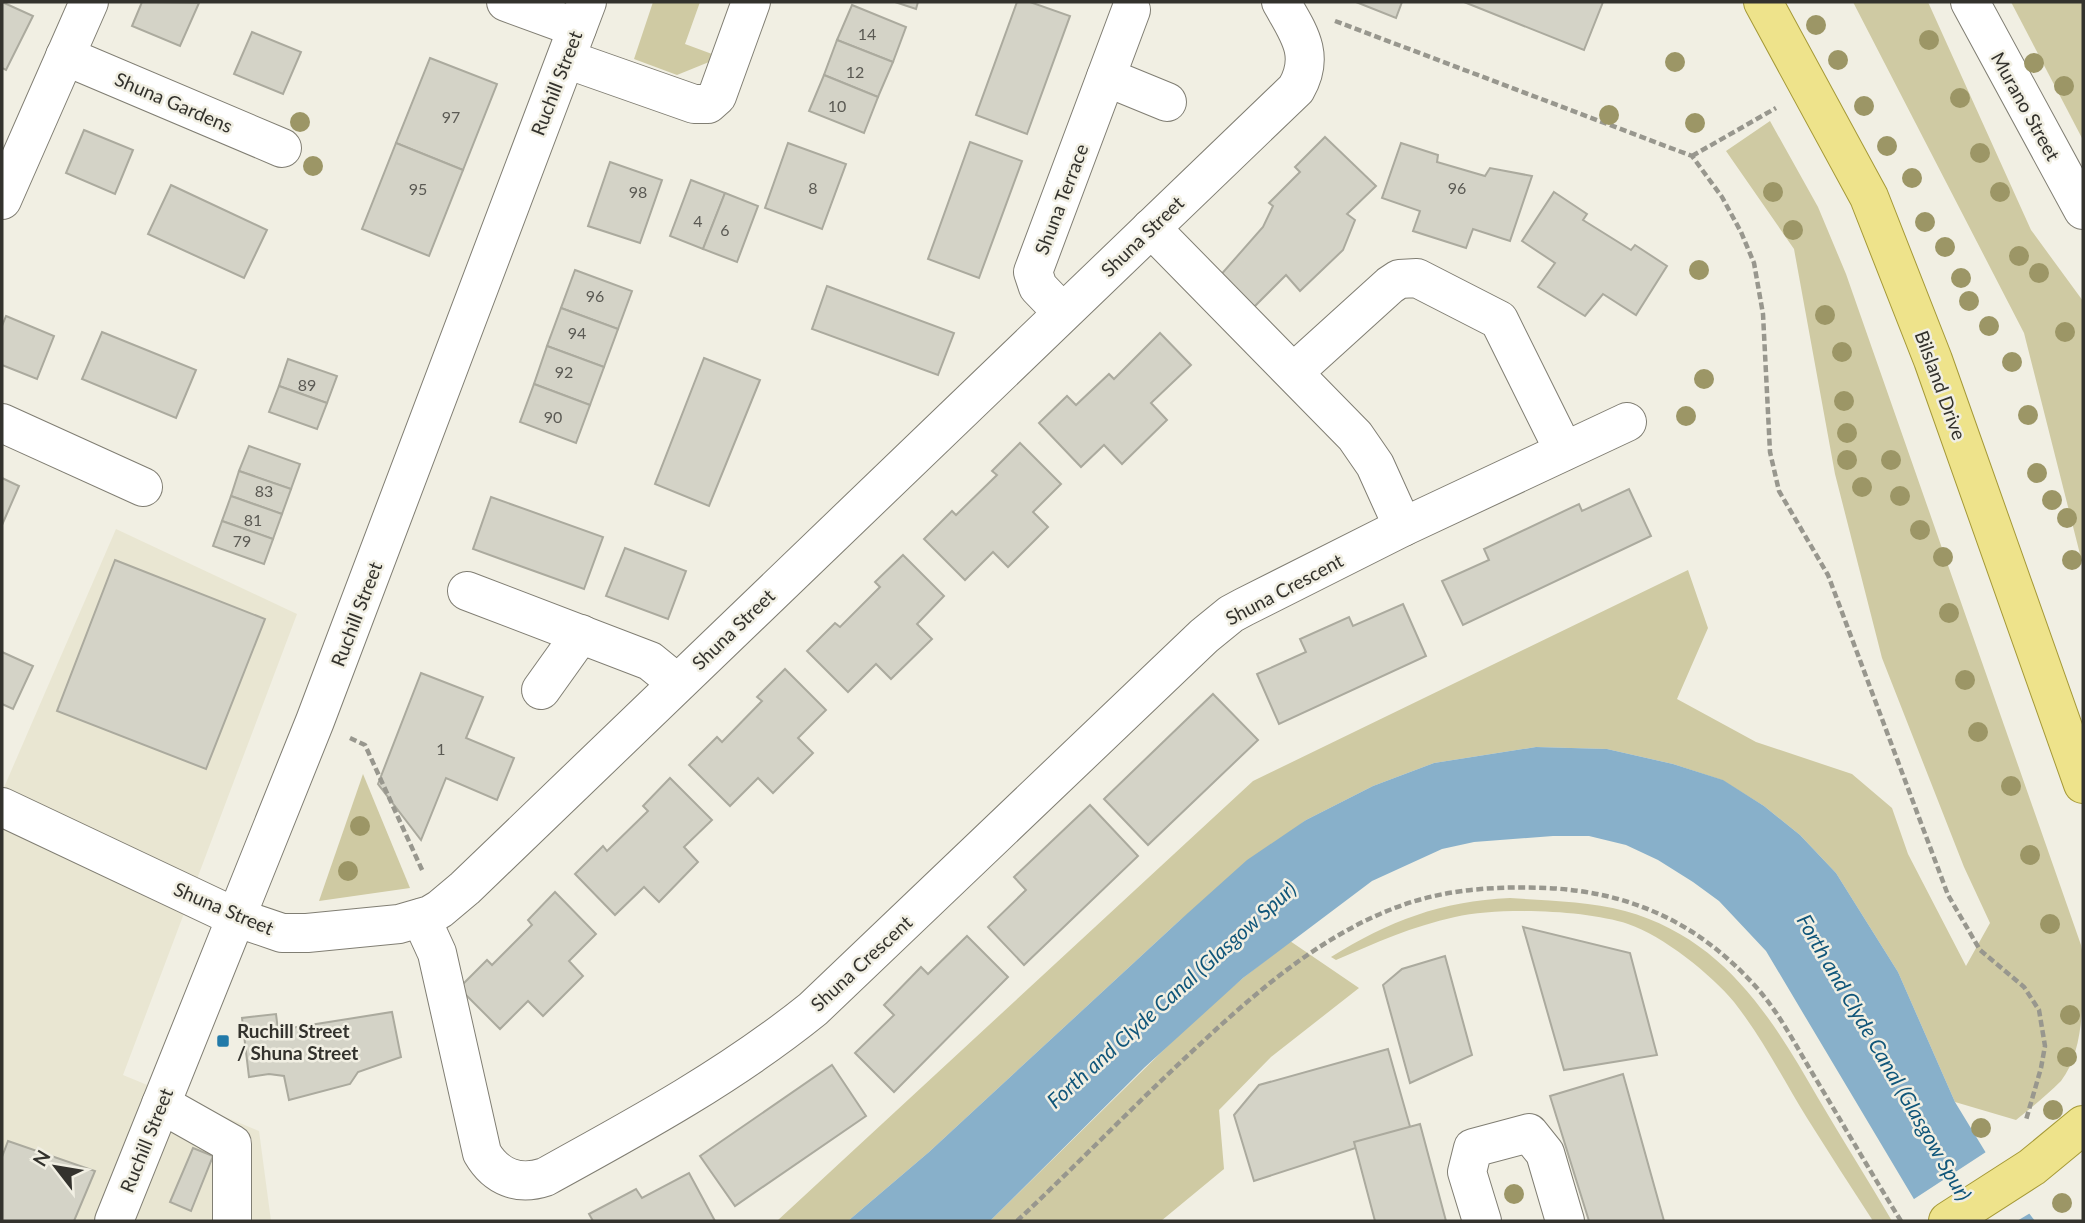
<svg xmlns="http://www.w3.org/2000/svg" width="2085" height="1223" viewBox="0 0 2085 1223" font-family="Lato,sans-serif">
  <rect width="100%" height="100%" fill="#f1efe3"/>
  <polygon fill="#e9e6d2" points="116,529 297,614 123,1075 259,1131 271,1221 2,1221 2,792"/>
  <g fill="#cfcaa3">
    <polygon points="653,2 700,2 685,44 712,54 709,62 677,75 634,59"/>
    <polygon points="1853,2 1928,2 2031,230 2083,301 2083,566 2024,333"/>
    <polygon points="2011,2 2083,2 2083,140"/>
    <path d="M 1770,121 L 1818,207 L 1846,274 L 2081,945 L 2083,956 C 2083,996 2085,1050 2061,1081 C 2047,1095 2031,1108 2016,1120 L 1955,1102 L 1898,972 L 1836,873 L 1800,835 L 1764,806 L 1722,780 L 1673,764 L 1607,749 L 1536,747 L 1434,763 L 1373,786 L 1306,820 L 1179,921 L 929,1152 L 848,1221 L 777,1221 L 1253,781 L 1688,570 L 1708,628 L 1677,699 L 1756,742 L 1852,774 L 1892,808 L 1908,854 L 1966,966 L 1990,923 L 1964,867 L 1882,658 L 1835,474 L 1794,249 L 1726,151 Z"/>
    <polygon points="363,774 410,888 319,901"/>
    <path d="M 1510,898 C 1549,901 1588,901 1625,911 C 1723,938 1771,1016 1818,1098 C 1842,1139 1868,1180 1892,1221 L 1873,1221 C 1851,1187 1829,1153 1807,1118 C 1783,1079 1763,1039 1734,1002 C 1712,975 1662,935 1628,924 C 1585,910 1500,907 1455,917 C 1413,926 1375,943 1336,960 L 1331,957 C 1389,921 1441,901 1510,898 Z"/>
    <polygon points="1290,941 1359,988 1271,1057 1219,1110 1224,1169 1161,1221 990,1221 1194,1020 1243,978"/>
  </g>
  <polygon fill="#88b0ca" points="1536,747 1607,749 1673,764 1723,780 1764,806 1800,835 1836,873 1898,972 1955,1102 1997,1171 2035,1221 1927,1221 1766,951 1719,901 1693,882 1658,860 1626,845 1589,836 1553,836 1474,842 1442,849 1372,881 1243,978 1145,1067 990,1221 848,1221 929,1152 1179,921 1247,860 1306,820 1373,786 1434,763"/>
  <polygon fill="#f1efe3" points="1989,1150 2032,1212 2017,1221 1923,1221 1911,1201"/>
  <g fill="#d4d3c7" stroke="#abaa9e" stroke-width="2">
    <polygon points="2,2 33,16 6,70 2,68"/>
    <polygon points="142,2 199,3 180,46 132,26"/>
    <polygon points="895,2 918,2 916,9"/>
    <polygon points="1017,2 1030,2 1070,16 1027,134 976,115"/>
    <polygon points="1356,2 1402,2 1396,18"/>
    <polygon points="1464,2 1603,2 1584,50"/>
    <polygon points="852,5 906,27 893,62 837,40"/>
    <polygon points="252,32 301,52 283,94 234,74"/>
    <polygon points="837,40 893,62 878,97 824,75"/>
    <polygon points="430,58 497,84 463,170 396,143"/>
    <polygon points="824,75 878,97 864,133 809,111"/>
    <polygon points="84,130 133,150 115,194 66,173"/>
    <polygon points="1325,137 1376,186 1347,214 1355,220 1343,250 1300,291 1286,275 1249,312 1218,278 1263,227 1273,206 1269,203 1300,172 1295,167"/>
    <polygon points="970,142 1022,161 979,278 928,259"/>
    <polygon points="396,143 463,170 429,256 362,229"/>
    <polygon points="788,143 846,164 822,229 765,208"/>
    <polygon points="1401,143 1438,155 1437,162 1485,176 1490,168 1532,176 1510,241 1473,229 1466,248 1413,231 1420,211 1382,198"/>
    <polygon points="610,162 662,180 640,243 588,226"/>
    <polygon points="691,180 725,193 703,249 670,236"/>
    <polygon points="171,185 267,230 244,278 148,234"/>
    <polygon points="1554,192 1587,214 1583,220 1631,250 1635,245 1667,266 1636,315 1603,294 1585,316 1538,287 1555,263 1522,241"/>
    <polygon points="725,193 758,206 737,262 703,249"/>
    <polygon points="575,270 632,291 618,329 561,308"/>
    <polygon points="827,286 954,333 938,375 812,329"/>
    <polygon points="561,308 618,329 604,367 547,346"/>
    <polygon points="6,316 54,336 37,379 2,365 2,326"/>
    <polygon points="102,332 196,370 176,418 82,379"/>
    <polygon points="1160,333 1191,365 1151,403 1167,420 1122,464 1104,445 1081,467 1039,423 1067,396 1076,405 1109,374 1114,379"/>
    <polygon points="547,346 604,367 590,405 534,384"/>
    <polygon points="704,358 760,380 709,506 655,484"/>
    <polygon points="288,359 337,376 327,403 279,386"/>
    <polygon points="534,384 590,405 576,443 520,422"/>
    <polygon points="279,386 327,403 317,429 269,412"/>
    <polygon points="1020,443 1061,484 1033,512 1048,527 1008,567 993,552 965,580 924,539 952,511 956,515 997,475 992,471"/>
    <polygon points="249,446 300,464 291,489 239,471"/>
    <polygon points="239,471 291,489 282,514 231,496"/>
    <polygon points="2,478 19,486 2,525"/>
    <polygon points="1629,489 1651,536 1463,625 1442,581 1489,560 1484,549 1579,504 1582,511"/>
    <polygon points="231,496 282,514 273,539 222,521"/>
    <polygon points="491,497 603,537 584,589 473,549"/>
    <polygon points="222,521 273,539 264,564 213,546"/>
    <polygon points="625,548 686,571 668,619 606,596"/>
    <polygon points="903,555 944,596 917,624 932,639 891,679 876,664 848,692 807,651 835,623 840,627 880,587 875,582"/>
    <polygon points="115,560 265,619 206,769 57,711"/>
    <polygon points="1403,604 1426,656 1279,724 1257,674 1306,652 1300,639 1349,617 1353,626"/>
    <polygon points="2,652 33,666 13,709 2,704"/>
    <polygon points="785,669 826,710 798,738 813,753 773,793 758,778 730,806 689,765 717,737 722,742 762,701 757,697"/>
    <polygon points="421,673 483,697 466,738 514,758 497,800 446,778 421,840 378,784"/>
    <polygon points="1213,694 1258,740 1148,845 1104,799"/>
    <polygon points="670,778 712,820 684,847 698,862 659,902 644,887 615,915 575,874 603,846 607,851 648,811 643,806"/>
    <polygon points="1090,805 1138,856 1024,965 988,927 1026,890 1014,877"/>
    <polygon points="555,892 596,934 569,961 583,976 543,1016 528,1001 500,1029 459,988 487,960 492,965 532,925 528,920"/>
    <polygon points="1523,927 1630,953 1657,1055 1564,1070"/>
    <polygon points="967,936 1008,977 894,1092 855,1053 894,1015 884,1005 921,967 928,974"/>
    <polygon points="1445,956 1472,1055 1410,1083 1383,985 1402,969"/>
    <polygon points="392,1012 401,1057 358,1072 350,1084 289,1100 284,1076 269,1074 249,1077 242,1018 276,1014 278,1030"/>
    <polygon points="1388,1049 1411,1130 1254,1181 1234,1115 1259,1085"/>
    <polygon points="832,1065 866,1116 735,1206 700,1156"/>
    <polygon points="1623,1074 1664,1221 1589,1221 1550,1096"/>
    <polygon points="1420,1124 1446,1221 1375,1221 1354,1142"/>
    <polygon points="8,1141 95,1171 74,1221 2,1221 2,1157"/>
    <polygon points="193,1148 213,1156 191,1211 170,1202"/>
    <polygon points="689,1173 715,1221 593,1221 589,1214 636,1189 642,1198"/>
  </g>
  <g fill="none" stroke-linecap="round" stroke-linejoin="round">
    <g stroke="#807e73" stroke-width="40">
      <g id="minor">
        <polyline points="506,2 577,28"/>
        <polyline points="1970,2 2083,210"/>
        <polyline points="65,56 282,148"/>
        <polyline points="566,59 694,104 708,104 717,96 751,2"/>
        <polyline points="1106,77 1167,102"/>
        <polyline points="2,200 89,2"/>
        <polyline points="1151,228 1355,436 1375,465 1403,527"/>
        <polyline points="1062,312 1038,287 1033,272 1131,10"/>
        <polyline points="1294,372 1390,285 1399,279 1417,278 1499,320 1564,451"/>
        <polyline points="2,423 143,487"/>
        <polyline points="467,591 650,661 677,683"/>
        <polyline points="541,690 581,634"/>
        <path d="M 2,807 L 235,917 L 282,933 L 307,933 L 399,924 L 430,915 L 440,909 L 465,888 L 1296,89 C 1316,55 1298,32 1281,2"/>
        <path d="M 421,918 L 437,953 L 482,1153 C 496,1177 518,1186 545,1177 C 638,1126 730,1076 813,1009 L 1204,636 L 1231,614 L 1244,607 L 1403,527 L 1627,422"/>
        <polyline points="161,1104 232,1144 232,1221"/>
        <polyline points="114,1221 315,721 587,2"/>
        <polyline points="1482,1221 1467,1172 1473,1148 1529,1133 1545,1153 1565,1221"/>
      </g>
    </g>
    <g stroke="#a59937" stroke-width="40">
      <g id="major">
        <polyline points="1763,2 1869,197 1933,360 2083,784"/>
        <polyline points="1948,1221 2032,1167 2083,1125"/>
      </g>
    </g>
    <g stroke="#98978e" stroke-width="4.5" stroke-dasharray="7 3.5" stroke-linecap="butt">
      <polyline points="1335,21 1692,156 1722,197 1741,232 1754,263 1763,314 1770,452 1779,491 1828,575 1948,895 1980,950 2024,987 2039,1010 2045,1046 2041,1068 2026,1120"/>
      <polyline points="1692,156 1776,108"/>
      <polyline points="350,738 365,745 423,872"/>
      <path d="M 1017,1221 C 1078,1164 1136,1103 1198,1046 C 1255,993 1318,938 1392,909 C 1442,889 1494,886 1547,888 C 1632,892 1700,924 1757,988 C 1780,1014 1796,1046 1814,1076 C 1843,1124 1871,1173 1901,1221"/>
    </g>
    <use href="#minor" stroke="#fff" stroke-width="38"/>
    <use href="#major" stroke="#eee38b" stroke-width="38"/>
  </g>
  <g fill="#9c9666">
    <circle cx="1816" cy="25" r="10"/>
    <circle cx="1929" cy="40" r="10"/>
    <circle cx="1838" cy="60" r="10"/>
    <circle cx="1675" cy="62" r="10"/>
    <circle cx="2034" cy="63" r="10"/>
    <circle cx="2064" cy="86" r="10"/>
    <circle cx="1960" cy="98" r="10"/>
    <circle cx="1864" cy="106" r="10"/>
    <circle cx="1609" cy="115" r="10"/>
    <circle cx="300" cy="122" r="10"/>
    <circle cx="1695" cy="123" r="10"/>
    <circle cx="1887" cy="146" r="10"/>
    <circle cx="1980" cy="153" r="10"/>
    <circle cx="313" cy="166" r="10"/>
    <circle cx="1912" cy="178" r="10"/>
    <circle cx="1773" cy="192" r="10"/>
    <circle cx="2000" cy="192" r="10"/>
    <circle cx="1925" cy="222" r="10"/>
    <circle cx="1793" cy="230" r="10"/>
    <circle cx="1945" cy="247" r="10"/>
    <circle cx="2019" cy="256" r="10"/>
    <circle cx="1699" cy="270" r="10"/>
    <circle cx="2039" cy="273" r="10"/>
    <circle cx="1961" cy="278" r="10"/>
    <circle cx="1969" cy="301" r="10"/>
    <circle cx="1825" cy="315" r="10"/>
    <circle cx="1989" cy="326" r="10"/>
    <circle cx="2065" cy="332" r="10"/>
    <circle cx="1842" cy="352" r="10"/>
    <circle cx="2012" cy="362" r="10"/>
    <circle cx="1704" cy="379" r="10"/>
    <circle cx="1844" cy="401" r="10"/>
    <circle cx="2028" cy="415" r="10"/>
    <circle cx="1686" cy="416" r="10"/>
    <circle cx="1847" cy="433" r="10"/>
    <circle cx="1847" cy="460" r="10"/>
    <circle cx="1891" cy="460" r="10"/>
    <circle cx="2037" cy="473" r="10"/>
    <circle cx="1862" cy="487" r="10"/>
    <circle cx="1900" cy="496" r="10"/>
    <circle cx="2052" cy="500" r="10"/>
    <circle cx="2067" cy="518" r="10"/>
    <circle cx="1920" cy="530" r="10"/>
    <circle cx="1943" cy="557" r="10"/>
    <circle cx="2072" cy="560" r="10"/>
    <circle cx="1949" cy="613" r="10"/>
    <circle cx="1965" cy="680" r="10"/>
    <circle cx="1978" cy="732" r="10"/>
    <circle cx="2011" cy="786" r="10"/>
    <circle cx="360" cy="826" r="10"/>
    <circle cx="2030" cy="855" r="10"/>
    <circle cx="348" cy="871" r="10"/>
    <circle cx="2050" cy="924" r="10"/>
    <circle cx="2070" cy="1015" r="10"/>
    <circle cx="2067" cy="1057" r="10"/>
    <circle cx="2053" cy="1110" r="10"/>
    <circle cx="1981" cy="1128" r="10"/>
    <circle cx="1514" cy="1194" r="10"/>
    <circle cx="2062" cy="1203" r="10"/>
  </g>
  <rect fill="#227aa9" stroke="#f1efe3" stroke-width="2.5" x="216" y="1034" width="14" height="14" rx="3.5"/>
  <g text-anchor="middle" dominant-baseline="central" stroke-width="5" stroke-linejoin="round" paint-order="stroke">
    <g font-size="16" fill="#5b5a54">
      <text x="867" y="33">14</text>
      <text x="855" y="71">12</text>
      <text x="837" y="105">10</text>
      <text x="451" y="116">97</text>
      <text x="813" y="187">8</text>
      <text x="1457" y="187">96</text>
      <text x="418" y="188">95</text>
      <text x="638" y="191">98</text>
      <text x="698" y="220">4</text>
      <text x="725" y="229">6</text>
      <text x="595" y="295">96</text>
      <text x="577" y="332">94</text>
      <text x="564" y="371">92</text>
      <text x="307" y="384">89</text>
      <text x="553" y="416">90</text>
      <text x="264" y="490">83</text>
      <text x="253" y="519">81</text>
      <text x="242" y="540">79</text>
      <text x="441" y="748">1</text>
    </g>
    <g font-size="19" fill="#33322d" stroke="#f1efe3">
      <text transform="translate(556 83) rotate(-69)">Ruchill Street</text>
      <text transform="translate(174 102) rotate(23)">Shuna Gardens</text>
      <text transform="translate(2026 106) rotate(61)">Murano Street</text>
      <text transform="translate(1061 199) rotate(-69)">Shuna Terrace</text>
      <text transform="translate(1142 236) rotate(-44)">Shuna Street</text>
      <text transform="translate(1941 385) rotate(70)">Bilsland Drive</text>
      <text transform="translate(1284 589) rotate(-28)">Shuna Crescent</text>
      <text transform="translate(356 614) rotate(-69)">Ruchill Street</text>
      <text transform="translate(733 629) rotate(-44)">Shuna Street</text>
      <text transform="translate(224 908) rotate(23)">Shuna Street</text>
      <text transform="translate(861 963) rotate(-43)">Shuna Crescent</text>
      <text transform="translate(146 1140) rotate(-68)">Ruchill Street</text>
    </g>
    <g font-size="19" font-weight="bold" fill="#33322d" stroke="#f1efe3" text-anchor="start">
      <text x="237" y="1030">Ruchill Street<tspan x="237" dy="22">/ Shuna Street</tspan></text>
    </g>
    <g font-size="21" font-style="italic" fill="#10567a" stroke="#f1efe3">
      <text transform="translate(1171 994) rotate(-42)">Forth and Clyde Canal (Glasgow Spur)</text>
      <text transform="translate(1885 1057) rotate(60)">Forth and Clyde Canal (Glasgow Spur)</text>
    </g>
  </g>
  <rect width="2085" height="1223" fill="none" stroke="#33322d" stroke-width="7"/>
  <g transform="translate(56 1167) rotate(301)" stroke="#f1efe3" stroke-width="5" paint-order="stroke">
  <path d="M0-5L12 26L0 18L-12 26Z" fill="#33322d"/>
  <text y="-10" font-size="19" font-weight="bold" text-anchor="middle" fill="#33322d">N</text>
  </g>
</svg>
